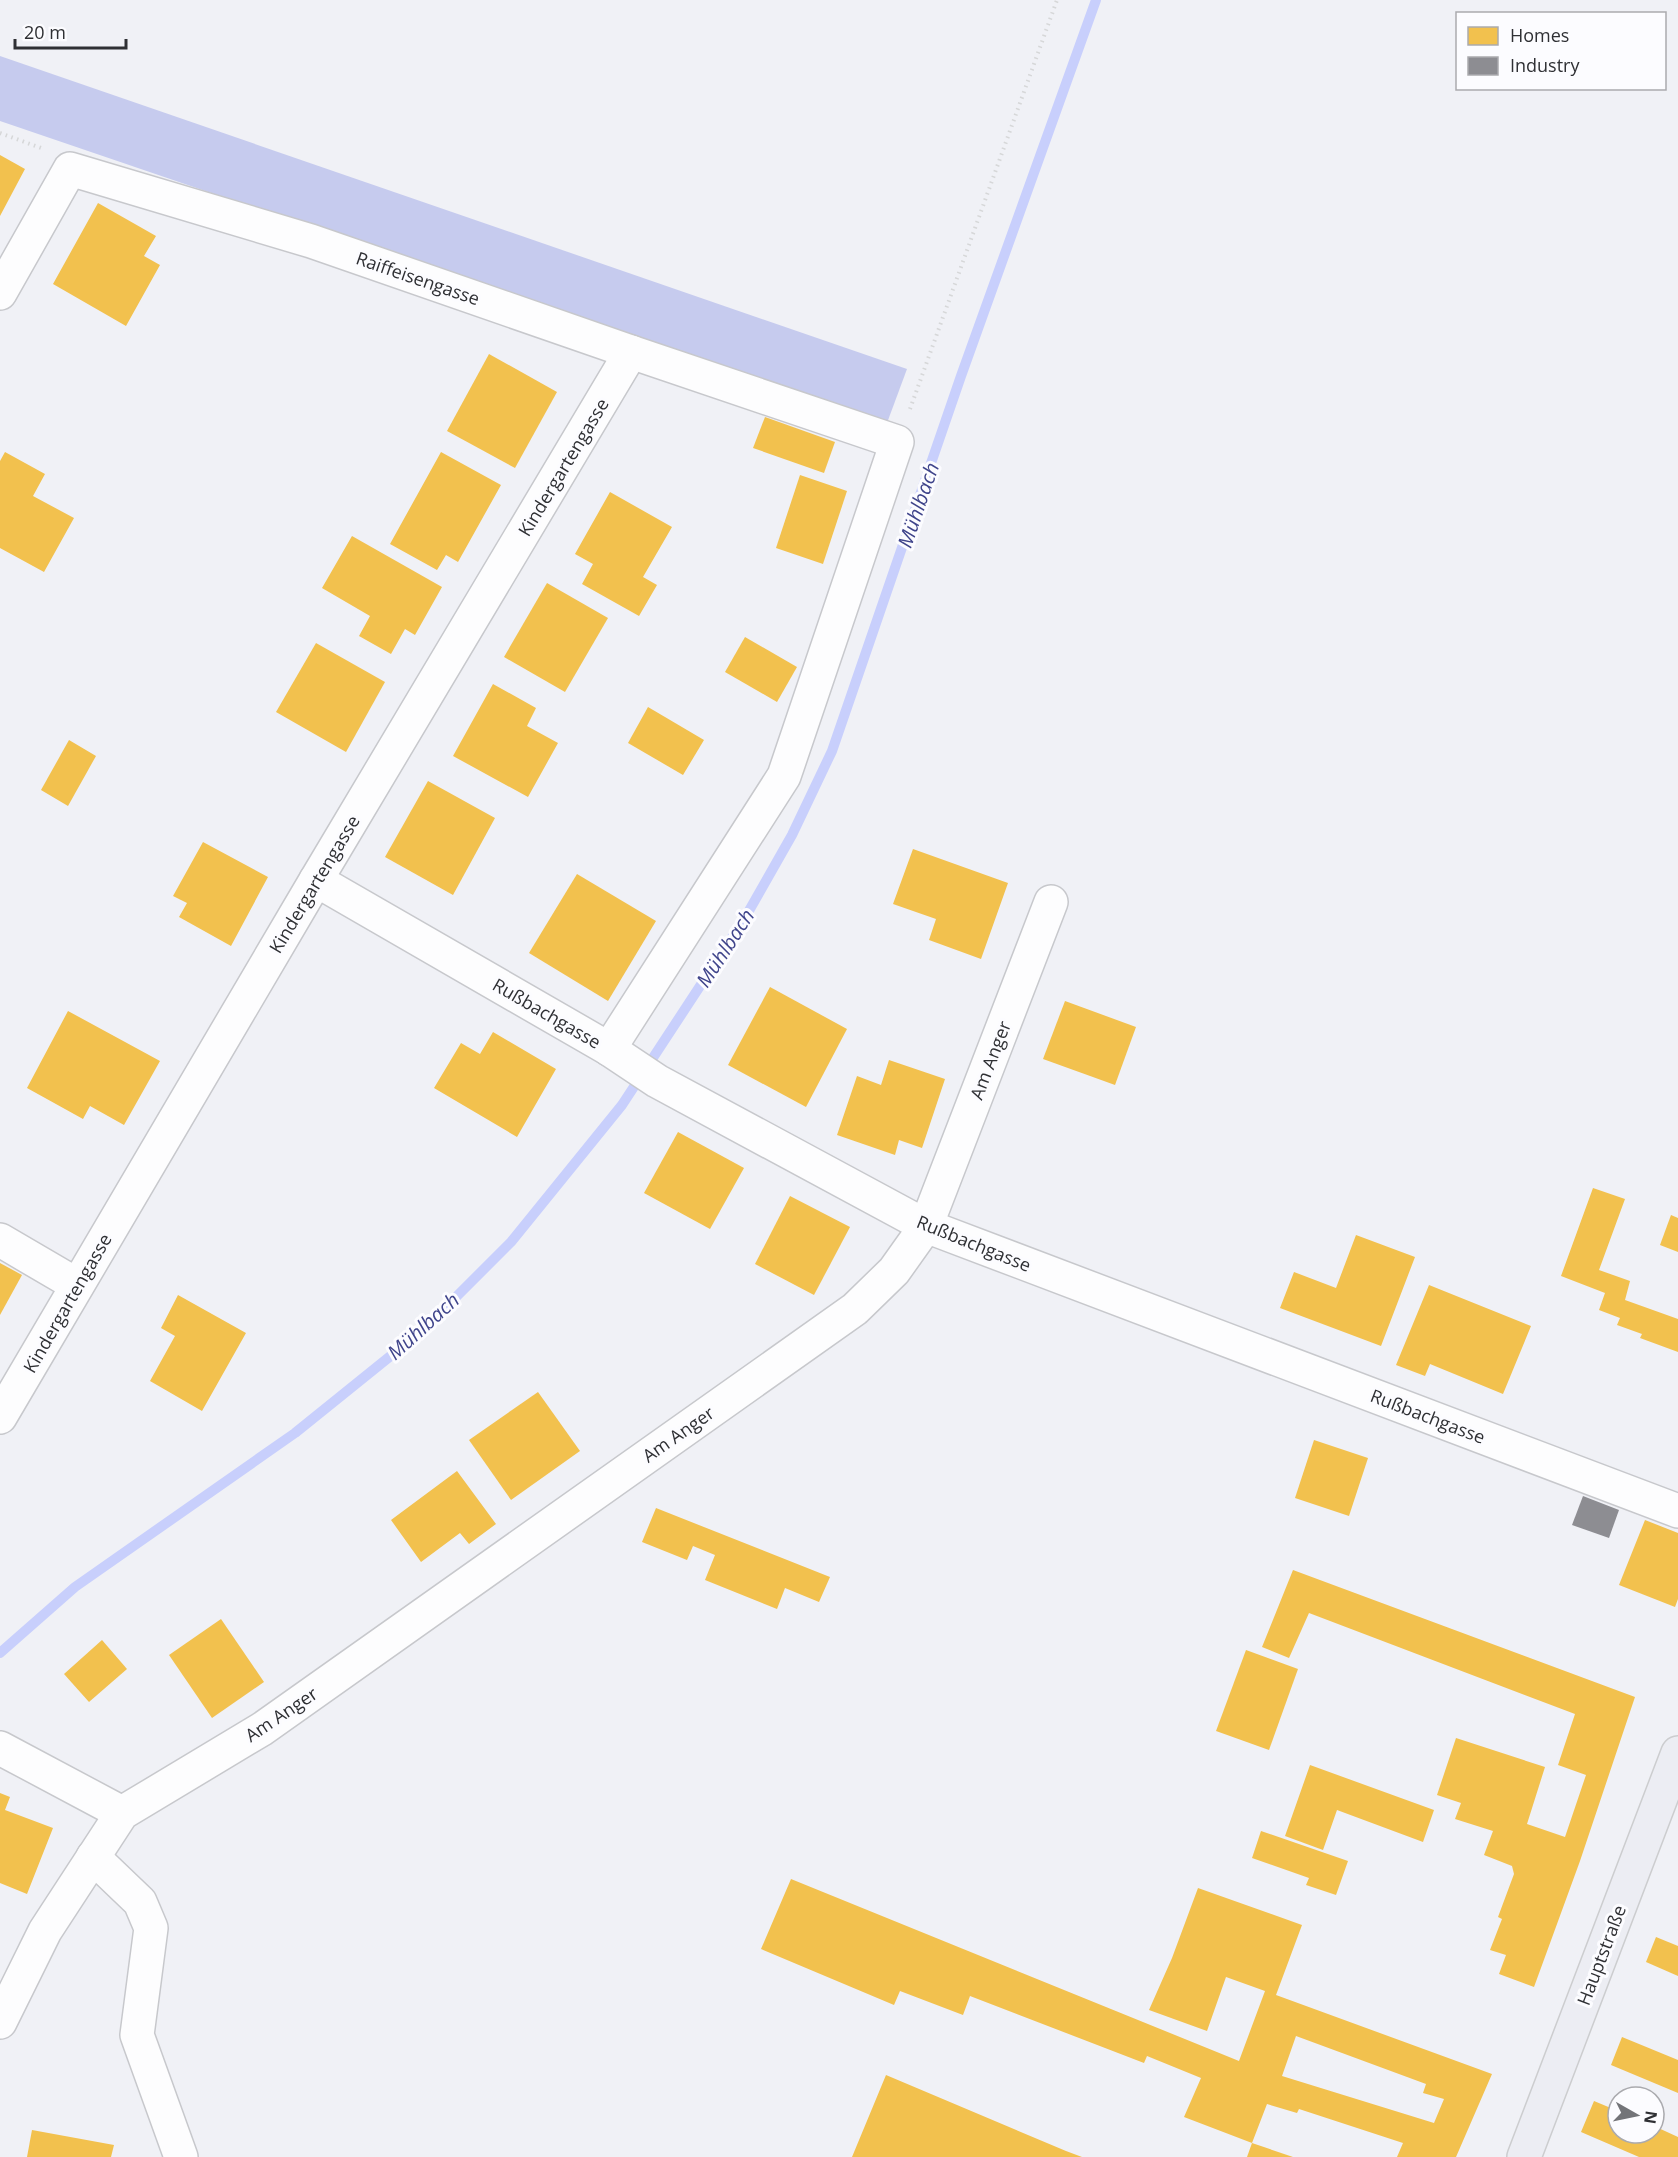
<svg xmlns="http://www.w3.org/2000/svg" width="1678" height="2157" viewBox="0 0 1678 2157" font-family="'Open Sans',sans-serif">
  <rect width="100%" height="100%" fill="#f0f1f6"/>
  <polygon fill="#c6cbee" points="0,56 907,369 887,423 0,121"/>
  <g fill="#f2c14e" fill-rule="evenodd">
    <polygon points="0,155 25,169 0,216"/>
    <polygon points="98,203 156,236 144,256 160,265 126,326 53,284"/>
    <polygon points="489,354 557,392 515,468 447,431"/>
    <polygon points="765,417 835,442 824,473 753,448"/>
    <polygon points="5,452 45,474 33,496 74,518 44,572 0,548 0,461"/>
    <polygon points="441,452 501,485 458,562 446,555 437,570 390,544"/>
    <polygon points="800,475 847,491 823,564 776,548"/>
    <polygon points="610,492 672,527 643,577 657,585 639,616 582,584 593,564 575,554"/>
    <polygon points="352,536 442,587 415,635 405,629 391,654 359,636 370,616 322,588"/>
    <polygon points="547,583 608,618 565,692 504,657"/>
    <polygon points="745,637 797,667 777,702 725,672"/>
    <polygon points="316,643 385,682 346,752 276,712"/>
    <polygon points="493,684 536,708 527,726 558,743 528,797 453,756"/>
    <polygon points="648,707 704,740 683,775 628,743"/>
    <polygon points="69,740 96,756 68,806 41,790"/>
    <polygon points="428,781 495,818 453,895 385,857"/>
    <polygon points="203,842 268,877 231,946 179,917 187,903 173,896"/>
    <polygon points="913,849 1008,883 981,959 929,940 936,919 893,904"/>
    <polygon points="577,874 656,921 608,1001 529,953"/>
    <polygon points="770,987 847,1029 806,1107 728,1065"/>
    <polygon points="1065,1001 1136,1027 1115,1085 1043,1059"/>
    <polygon points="68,1011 160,1061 124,1125 90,1106 83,1119 27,1088"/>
    <polygon points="493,1032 556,1069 517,1137 434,1088 461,1043 480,1054"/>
    <polygon points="889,1060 945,1079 922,1148 899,1140 895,1155 837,1135 857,1076 881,1085"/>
    <polygon points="678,1132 744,1168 710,1229 644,1193"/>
    <polygon points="1593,1188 1625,1199 1599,1270 1630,1281 1625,1300 1678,1319 1678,1352 1640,1338 1642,1334 1617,1325 1620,1318 1599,1310 1605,1293 1561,1276"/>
    <polygon points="790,1196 850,1227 814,1295 755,1264"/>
    <polygon points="1671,1215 1678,1218 1678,1252 1660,1245"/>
    <polygon points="1356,1235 1415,1257 1381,1346 1280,1308 1294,1272 1336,1288"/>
    <polygon points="0,1263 22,1275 0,1315"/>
    <polygon points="1429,1285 1531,1326 1503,1394 1430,1364 1425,1376 1396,1365"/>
    <polygon points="178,1295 246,1333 202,1411 150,1381 175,1336 161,1328"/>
    <polygon points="538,1392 580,1451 511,1500 469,1440"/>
    <polygon points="1314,1440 1368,1458 1349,1516 1295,1498"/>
    <polygon points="457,1471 496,1524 469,1544 460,1533 421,1562 391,1520"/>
    <polygon points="656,1508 830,1577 819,1602 785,1588 777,1609 705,1580 715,1555 693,1546 687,1560 642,1542"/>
    <polygon points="1645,1520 1678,1533 1678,1599 1675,1607 1619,1585"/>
    <polygon points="1293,1570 1635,1697 1580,1861 1534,1987 1499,1974 1506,1955 1490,1950 1502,1919 1498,1917 1514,1874 1512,1866 1484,1855 1493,1831 1455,1819 1461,1803 1437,1795 1456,1738 1545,1767 1527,1824 1565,1837 1586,1775 1558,1765 1575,1714 1309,1613 1289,1658 1262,1647"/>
    <polygon points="221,1619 264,1682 212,1718 169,1655"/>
    <polygon points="102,1640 127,1669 89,1702 64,1674"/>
    <polygon points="1246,1650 1298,1669 1269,1750 1216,1731"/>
    <polygon points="1310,1765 1434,1810 1423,1842 1337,1810 1323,1850 1285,1836"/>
    <polygon points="0,1793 10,1797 5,1810 53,1828 27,1894 0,1883"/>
    <polygon points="1261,1831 1348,1861 1336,1895 1306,1885 1309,1878 1252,1858"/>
    <path d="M 791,1879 L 1239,2061 L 1265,1991 L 1226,1977 L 1207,2031 L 1149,2010 L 1172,1958 L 1198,1888 L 1302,1925 L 1276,1995 L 1492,2074 L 1456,2157 L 1397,2157 L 1403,2143 L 1299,2109 L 1297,2113 L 1267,2104 L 1252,2143 L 1184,2117 L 1201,2078 L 1147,2056 L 1144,2063 L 970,1996 L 963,2015 L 900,1991 L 894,2005 L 761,1949 ZM 1296,2036 L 1426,2084 L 1423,2093 L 1444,2099 L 1434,2123 L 1282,2076 Z"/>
    <polygon points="1656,1937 1678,1946 1678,1976 1646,1962"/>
    <polygon points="1622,2037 1678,2060 1678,2093 1611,2065"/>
    <polygon points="886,2075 1066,2151 1082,2157 852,2157"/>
    <polygon points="1594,2101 1618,2111 1618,2133 1654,2133 1654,2126 1678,2137 1678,2157 1639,2157 1581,2132"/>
    <polygon points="32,2130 114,2145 111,2157 27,2157"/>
    <polygon points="1252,2143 1293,2157 1247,2157"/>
  </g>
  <polygon fill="#8d8d92" points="1583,1496 1619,1510 1609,1538 1572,1525"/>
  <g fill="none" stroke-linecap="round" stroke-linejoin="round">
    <polyline stroke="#c8cffc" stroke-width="10" points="0,1653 75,1587 295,1433 424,1329 511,1242 622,1105 746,916 792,835 832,751 961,376 1096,0"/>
    <g stroke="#c7c8cc" stroke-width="36">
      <g id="minor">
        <polyline points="0,293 70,169 311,241 631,352 897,442 784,776 609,1049"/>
        <polyline points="316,880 609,1049 657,1081 926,1226 1678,1511"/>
        <polyline points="0,1240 77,1285"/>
        <polyline points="0,1417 316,880 631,352"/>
        <polyline points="0,1748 122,1813"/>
        <polyline points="93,1857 140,1902 151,1928 137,2035 181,2157"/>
        <polyline points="0,2022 45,1931 122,1813 262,1729 855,1309 894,1271 926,1226 1051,902"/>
      </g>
    </g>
    <g stroke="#cccdcf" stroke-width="36">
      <polyline id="major" points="1524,2157 1678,1753"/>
    </g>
    <g stroke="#d6d7d8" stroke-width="4" stroke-dasharray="1.5 4.5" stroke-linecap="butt">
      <polyline points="0,133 41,148"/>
      <polyline points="910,409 1057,0"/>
    </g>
    <use href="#minor" stroke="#fdfdfe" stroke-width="33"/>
    <use href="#major" stroke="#ecedf3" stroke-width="33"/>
  </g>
  <g text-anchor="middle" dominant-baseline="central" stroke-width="6" stroke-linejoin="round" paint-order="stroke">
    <g font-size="18" fill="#2f3034" stroke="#fcfcff">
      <text transform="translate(418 278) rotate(19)">Raiffeisengasse</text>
      <text transform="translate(563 467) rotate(-59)">Kindergartengasse</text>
      <text transform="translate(314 884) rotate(-59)">Kindergartengasse</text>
      <text transform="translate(547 1013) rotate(30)">Rußbachgasse</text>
      <text transform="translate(990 1060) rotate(-69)">Am Anger</text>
      <text transform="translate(974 1243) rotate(22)">Rußbachgasse</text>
      <text transform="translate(67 1303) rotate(-60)">Kindergartengasse</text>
      <text transform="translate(1428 1416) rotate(21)">Rußbachgasse</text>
      <text transform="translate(678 1434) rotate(-35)">Am Anger</text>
      <text transform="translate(281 1714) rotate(-34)">Am Anger</text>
      <text transform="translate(1601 1955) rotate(-69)">Hauptstraße</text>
    </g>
    <g font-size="20" font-style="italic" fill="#3f448b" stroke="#fcfcff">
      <text transform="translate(918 505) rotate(-71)">Mühlbach</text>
      <text transform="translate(725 948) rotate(-57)">Mühlbach</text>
      <text transform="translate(423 1326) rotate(-42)">Mühlbach</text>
    </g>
  </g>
  <rect x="1456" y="12" width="210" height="78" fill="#fcfcff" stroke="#aaaaae" stroke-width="1.5"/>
  <rect x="1468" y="27" width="30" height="18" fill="#f2c14e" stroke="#aaaaae" stroke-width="1.5"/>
  <text x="1510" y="42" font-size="18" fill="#2f3034">Homes</text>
  <rect x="1468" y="57" width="30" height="18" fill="#8d8d92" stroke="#aaaaae" stroke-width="1.5"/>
  <text x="1510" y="72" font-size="18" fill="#2f3034">Industry</text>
  <g transform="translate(1636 2115) rotate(99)"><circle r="28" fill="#fcfcff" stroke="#aaaaae" stroke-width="1.5"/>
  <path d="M0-4.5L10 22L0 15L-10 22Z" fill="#737478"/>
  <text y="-9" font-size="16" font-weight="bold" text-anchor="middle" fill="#2f3034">N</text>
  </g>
  <path d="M15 39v9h111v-9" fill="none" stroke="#2f3034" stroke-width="3"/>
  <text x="24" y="39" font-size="18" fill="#2f3034" stroke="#fcfcff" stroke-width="4.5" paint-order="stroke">20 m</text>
</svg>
